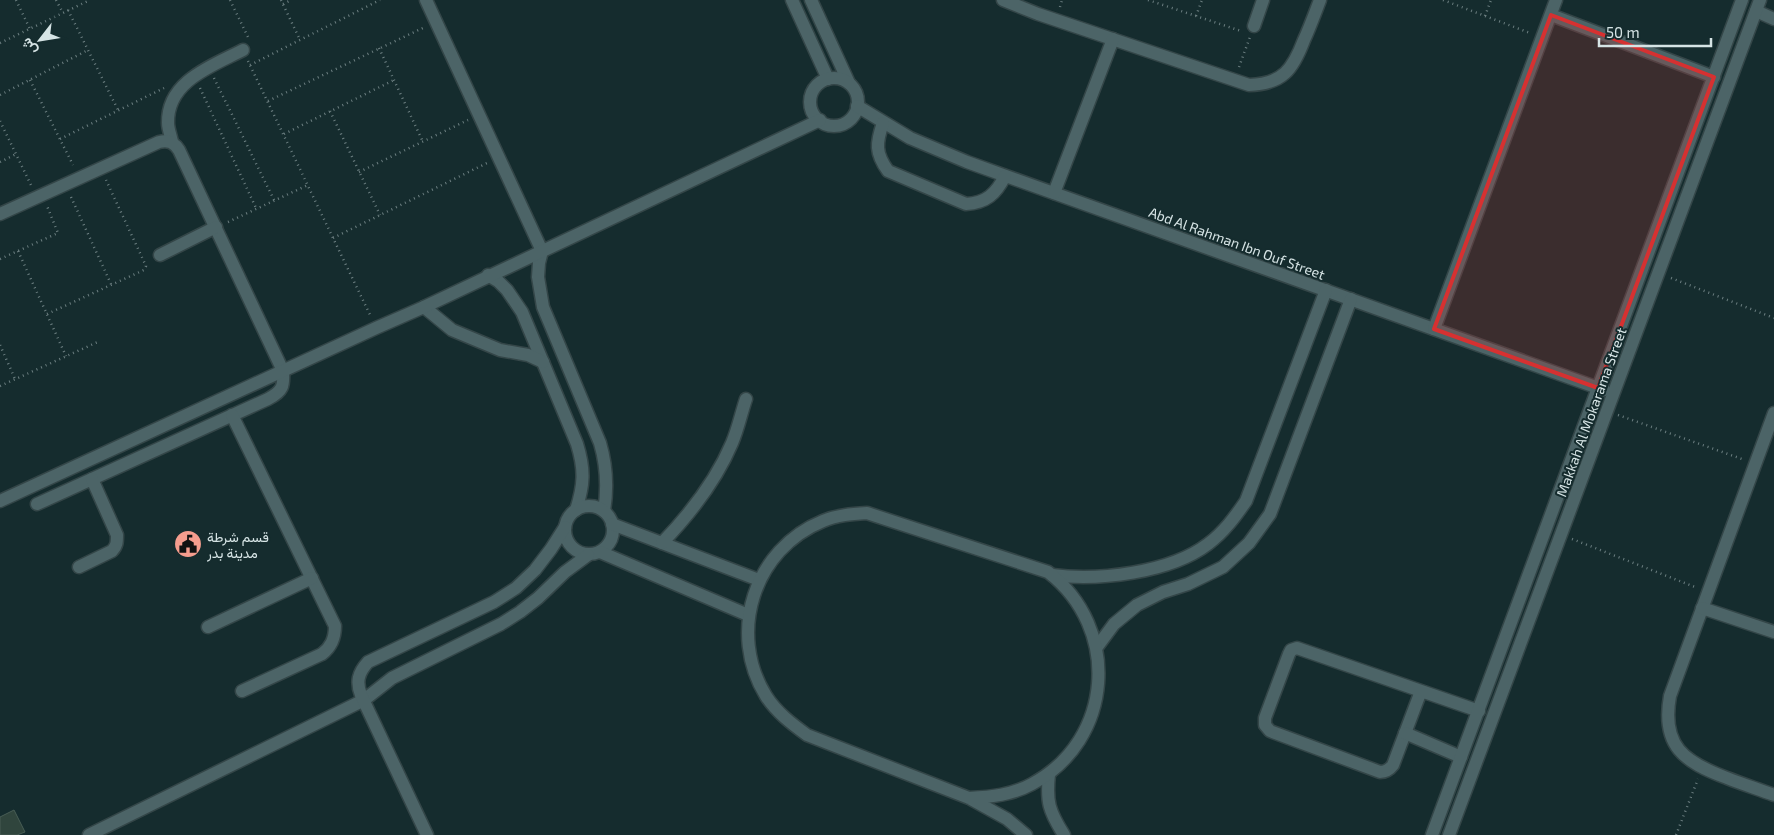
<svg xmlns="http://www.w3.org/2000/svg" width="1774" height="835" viewBox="0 0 1774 835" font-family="'Exo 2',Vazirmatn,sans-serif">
  <rect width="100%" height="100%" fill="#152c2e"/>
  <polygon fill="#30453d" stroke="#485d55" points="14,810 25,832 17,835 0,835 0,817"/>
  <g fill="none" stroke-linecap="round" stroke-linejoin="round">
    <g stroke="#344648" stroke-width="15">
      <g id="minor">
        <path d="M 426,0 L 542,251 L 539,263 L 538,277 L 543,307 L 600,443 C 607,467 608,487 604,511"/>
        <polyline points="792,0 828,79"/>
        <polyline points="811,0 849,83"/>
        <path d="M 1003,0 L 1038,14 L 1249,85 C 1283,84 1293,69 1304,40 C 1310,27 1315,13 1320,0"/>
        <polyline points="1756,11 1774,19"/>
        <polyline points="1551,15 1714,77"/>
        <polyline points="1254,26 1263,0"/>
        <circle cx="834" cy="102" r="24"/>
        <polyline points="857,106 910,138 967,162 1604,390"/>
        <path d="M 883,123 C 876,143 875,153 888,171 L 966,204 C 986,203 996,194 1005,176"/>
        <path d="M 172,142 C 171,136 168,129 168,123 C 167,81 212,66 243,50"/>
        <polyline points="1054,193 1113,39"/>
        <path d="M 0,214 L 159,142 C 168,140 174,142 179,150 L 283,371 C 284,386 283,391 268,399 L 37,504"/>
        <polyline points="160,255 216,227"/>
        <path d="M 488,275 L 498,281 L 507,290 L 522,312 L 577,444 C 585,470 584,485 576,510"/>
        <polyline points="424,307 452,330 500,350 528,355 543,362"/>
        <polyline points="1434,329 1556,0"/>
        <path d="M 1774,413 L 1670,696 C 1661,746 1684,762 1727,778 C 1742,784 1758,789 1774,795"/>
        <path d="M 232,415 L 335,626 C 335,639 331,647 322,654 L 242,691"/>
        <polyline points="0,501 376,328 424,307 820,120"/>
        <circle cx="589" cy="530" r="24"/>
        <polyline points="612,524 759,580"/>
        <path d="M 662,543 C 690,514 716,481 732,443 C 738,429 741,414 746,399"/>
        <polyline points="600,552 748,615"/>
        <path d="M 79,567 L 112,551 C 117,546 117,542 117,535 L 92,479"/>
        <path d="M 1052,575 C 1098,581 1170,573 1208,544 C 1224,532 1235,517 1246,501 L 1326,290"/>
        <polyline points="1702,608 1774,632"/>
        <polyline points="208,627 312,578"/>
        <polyline points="1097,647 1114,624 1137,605 1163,592 1188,584 1223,567 1249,543 1270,514 1351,299"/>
        <path d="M 1421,691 L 1393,765 C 1390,769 1386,772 1380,772 L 1270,731 L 1265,725 L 1265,718 L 1289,654 L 1291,650 L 1297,648 L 1479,711"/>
        <polyline points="1405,733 1461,757"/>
        <path d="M 1049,774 C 1046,802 1049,811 1064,835"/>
        <path d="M 969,798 C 991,797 1012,795 1032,784 C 1114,740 1121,628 1048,572 L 867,513 C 852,514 837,515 823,521 C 754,549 727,633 766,696 C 776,712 792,724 807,735 L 969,798 L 1007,819 L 1026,835"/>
        <polyline points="89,835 364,700 392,678 501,624 520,612 538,598 565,572 588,555"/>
        <path d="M 427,835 L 361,695 C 356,682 358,673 368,662 L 494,602 L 516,588 L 535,570 L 551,549 L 565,527"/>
        <polyline points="1432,835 1742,0"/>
        <polyline points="1449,835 1760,0"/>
      </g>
    </g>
    <g stroke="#6c7f81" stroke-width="2.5" stroke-dasharray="1 4" stroke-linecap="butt">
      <polyline points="16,0 30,29"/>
      <polyline points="56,0 63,13"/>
      <polyline points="230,0 249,39"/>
      <polyline points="281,0 300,40"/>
      <polyline points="1148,0 1241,31"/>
      <polyline points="1443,0 1530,33"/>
      <polyline points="283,4 291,0"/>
      <polyline points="1060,7 1062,0"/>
      <polyline points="68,10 118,110"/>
      <polyline points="1196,16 1202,0"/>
      <polyline points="1485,16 1491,0"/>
      <polyline points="0,43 90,0"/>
      <polyline points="379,48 423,142"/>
      <polyline points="248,61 371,317"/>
      <polyline points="250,65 380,0"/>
      <polyline points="1239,67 1250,37"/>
      <polyline points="214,78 274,200"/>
      <polyline points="30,80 73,165"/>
      <polyline points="200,88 256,208"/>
      <polyline points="0,95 88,50"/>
      <polyline points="268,101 425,27"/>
      <polyline points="330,111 380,215"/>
      <polyline points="0,121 31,185"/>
      <polyline points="284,134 394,80"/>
      <polyline points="60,139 164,88"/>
      <polyline points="0,162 16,154"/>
      <polyline points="359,172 468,120"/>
      <polyline points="71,197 111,284"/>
      <polyline points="228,222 308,185"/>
      <polyline points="333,238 487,163"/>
      <polyline points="18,251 66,356"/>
      <polyline points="0,259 58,233 47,206"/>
      <polyline points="1671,278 1774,318"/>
      <polyline points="47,314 144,270 146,266 106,180"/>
      <polyline points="0,345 15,379"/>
      <polyline points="0,386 100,341"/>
      <polyline points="1618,415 1742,459"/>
      <polyline points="1572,539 1695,587"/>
      <polyline points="1676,835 1698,779"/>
    </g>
    <use href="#minor" stroke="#4c6467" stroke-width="12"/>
  </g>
  <path fill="#d63131" fill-opacity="0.2" stroke="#d63131" stroke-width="4" stroke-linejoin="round" d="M 1551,15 L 1714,77 L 1598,388 L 1434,329 Z"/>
  <defs>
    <g id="civic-disc" transform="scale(1.4375)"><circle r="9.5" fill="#f59d8e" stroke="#152c2e"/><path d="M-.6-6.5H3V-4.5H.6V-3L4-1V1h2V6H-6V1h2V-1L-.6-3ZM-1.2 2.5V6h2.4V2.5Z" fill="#111"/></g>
  </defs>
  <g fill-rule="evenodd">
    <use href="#civic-disc" x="188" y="544"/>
  </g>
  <g text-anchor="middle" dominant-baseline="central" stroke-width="4" stroke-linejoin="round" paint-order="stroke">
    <g font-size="14" fill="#d6e4e5" stroke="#152c2e">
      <text transform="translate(1237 243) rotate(20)">Abd Al Rahman Ibn Ouf Street</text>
      <text transform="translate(1591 412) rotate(-70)">Makkah Al Mokarama Street</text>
    </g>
    <g font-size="14" fill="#d6e4e5" stroke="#152c2e" text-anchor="start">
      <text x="207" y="536">قسم شرطة<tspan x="207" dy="16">مدينة بدر</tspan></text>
    </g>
  </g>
  <g transform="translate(40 40) rotate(239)" stroke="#152c2e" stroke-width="4" paint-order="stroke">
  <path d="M0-4L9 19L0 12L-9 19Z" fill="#d6e4e5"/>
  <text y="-8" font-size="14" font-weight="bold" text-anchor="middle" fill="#d6e4e5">ش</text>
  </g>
  <path d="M1599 38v8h112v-8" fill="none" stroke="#d6e4e5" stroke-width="2.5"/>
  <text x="1606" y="38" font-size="15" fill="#d6e4e5" stroke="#152c2e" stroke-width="4" paint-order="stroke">50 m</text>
</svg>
